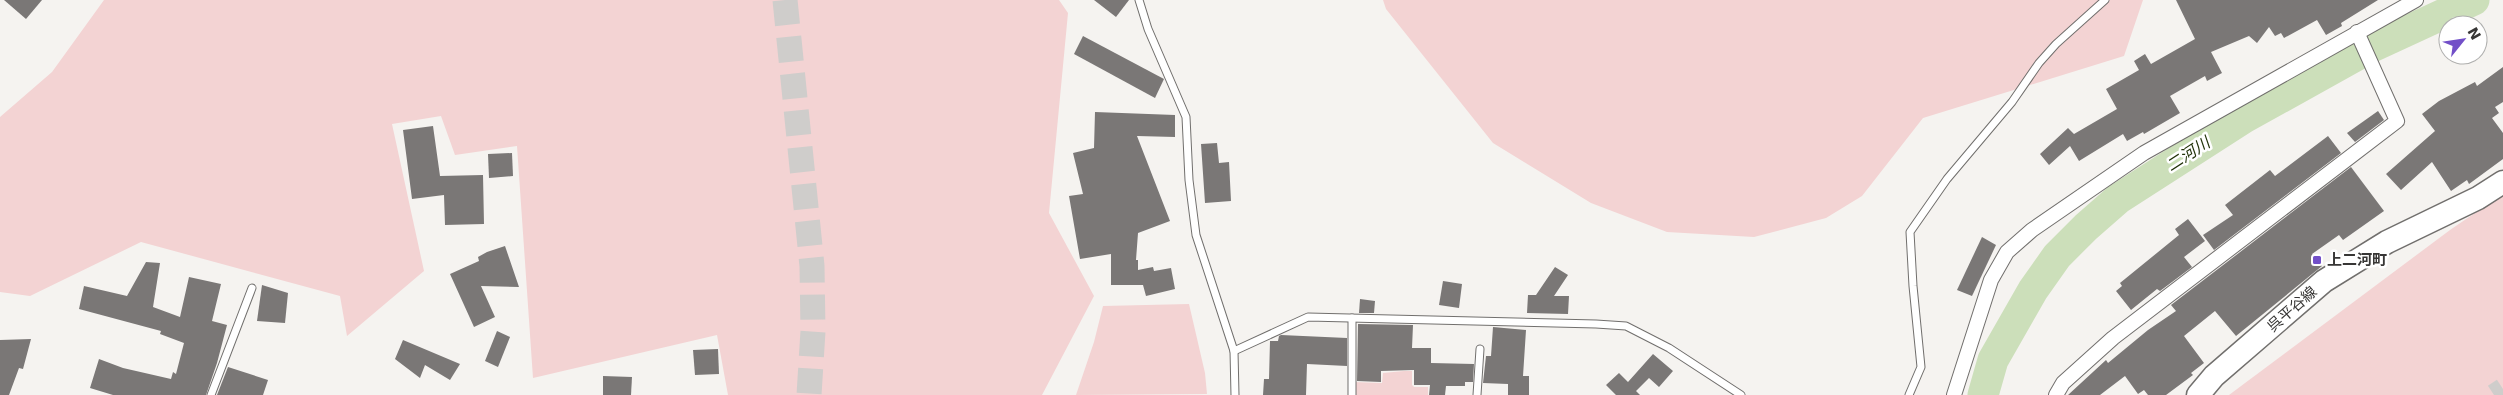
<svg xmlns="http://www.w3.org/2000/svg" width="2503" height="395" viewBox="0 0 2503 395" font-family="'DejaVu Sans','Noto Sans JP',sans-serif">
  <rect width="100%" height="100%" fill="#f5f3f0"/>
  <g fill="#f3d3d3">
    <polygon points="104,0 1059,0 1068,13 1049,213 1094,296 1042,395 728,395 717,335 533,378 517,146 455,155 441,116 392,124 424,271 347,336 340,296 141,242 30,296 0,292 0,117 52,72"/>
    <polygon points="1383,0 2143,0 2124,56 1923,118 1862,196 1826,218 1754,237 1667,232 1591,203 1493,143 1386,9"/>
    <polygon points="2503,194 2503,395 2229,395 2450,230"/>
    <polygon points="1189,304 1205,373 1207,394 1076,395 1094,342 1103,306"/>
    <polygon points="1404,371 1412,371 1412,385 1414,387 1428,387 1428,395 1354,395 1354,382 1382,383 1383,373"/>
  </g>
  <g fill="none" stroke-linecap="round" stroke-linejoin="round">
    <polyline stroke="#ccdfba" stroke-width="31" points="1983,395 1993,360 2033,290 2057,256 2086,227 2118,199 2244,118 2370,48 2474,0"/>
  </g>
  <g fill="#7a7776">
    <polygon points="4,0 42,0 26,19"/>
    <polygon points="1094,0 1129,0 1116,17"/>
    <polygon points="2176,0 2378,0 2341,23 2342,26 2326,35 2317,20 2284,38 2281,33 2275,36 2269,27 2257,43 2249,36 2211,52 2222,73 2207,81 2205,76 2170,96 2180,113 2144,134 2143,132 2127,141 2123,134 2079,161 2070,146 2049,165 2040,154 2068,128 2074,134 2117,109 2106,89 2139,70 2134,61 2145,54 2151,64 2195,39"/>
    <polygon points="1083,36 1164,79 1155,98 1074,54"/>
    <polygon points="2503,67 2503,102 2495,107 2499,113 2492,118 2503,133 2503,159 2469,184 2467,180 2451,191 2432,162 2401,190 2386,174 2435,131 2422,114 2439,101 2475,82 2477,86"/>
    <polygon points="2378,111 2384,120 2355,142 2347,133"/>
    <polygon points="1095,112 1175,115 1175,137 1137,136 1170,221 1138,233 1136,260 1138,260 1138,270 1153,267 1154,271 1171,268 1175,289 1146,296 1143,285 1111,285 1111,254 1080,259 1069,196 1083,194 1073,153 1094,148"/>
    <polygon points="433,126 440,176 483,175 484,224 445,225 444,195 412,199 403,130"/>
    <polygon points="2328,136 2341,153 2214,250 2203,235 2233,215 2225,205 2270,170 2275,176"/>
    <polygon points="1217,143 1219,163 1229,162 1231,201 1205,203 1201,144"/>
    <polygon points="512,153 513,176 489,178 488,154"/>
    <polygon points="2351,167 2384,211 2343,240 2339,235 2312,254 2322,266 2236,336 2215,311 2184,336 2204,363 2191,373 2193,375 2166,395 2148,395 2144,390 2138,394 2125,376 2100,395 2068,395 2106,360 2108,363 2148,330 2176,311 2171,305"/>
    <polygon points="2188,219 2205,241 2184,257 2192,267 2160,291 2157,289 2131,310 2116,291 2122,286 2120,283 2179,235 2175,229"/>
    <polygon points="1982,237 1996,245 1972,296 1957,290"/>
    <polygon points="505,246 519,287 481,286 495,317 474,327 450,274 479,261 478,257 487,252"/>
    <polygon points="146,262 160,263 153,307 180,317 189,277 221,284 212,321 227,325 217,363 206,395 113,395 90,388 99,359 123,368 171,379 173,372 176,374 184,343 160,334 161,331 79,309 84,286 127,296"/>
    <polygon points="1555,267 1568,275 1554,296 1569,296 1568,314 1527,313 1528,295 1536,295"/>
    <polygon points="1443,281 1462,284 1459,308 1439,305"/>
    <polygon points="262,285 288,293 285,323 257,321"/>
    <polygon points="1360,299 1375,301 1374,313 1359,313"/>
    <polygon points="1358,324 1413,325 1412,348 1431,348 1431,363 1474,364 1473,382 1465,382 1465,386 1446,386 1445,395 1429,395 1430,385 1414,385 1414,370 1381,371 1381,382 1357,381"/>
    <polygon points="1493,327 1526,330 1523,376 1529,376 1529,395 1508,395 1508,384 1483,383 1486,356 1491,356"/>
    <polygon points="497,331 510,337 498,367 485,361"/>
    <polygon points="1281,335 1347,338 1347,366 1307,364 1306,395 1263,395 1264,379 1269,379 1270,341 1278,341 1279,336"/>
    <polygon points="31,339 23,369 19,368 9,395 0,395 0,340"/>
    <polygon points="403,340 460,364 450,380 425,365 420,378 395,359"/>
    <polygon points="718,349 719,374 695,375 693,350"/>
    <polygon points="1653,354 1673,371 1659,387 1649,378 1636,391 1640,395 1616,395 1606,385 1619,373 1628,382"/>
    <polygon points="228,367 268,380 263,395 217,395"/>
    <polygon points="603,376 632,377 631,395 603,395"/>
  </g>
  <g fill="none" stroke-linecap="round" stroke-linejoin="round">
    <polyline stroke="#cfcdcb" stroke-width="22" stroke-dasharray="22 11" stroke-linecap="butt" points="2494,395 2503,389"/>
    <polyline stroke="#cfcdcb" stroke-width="25" stroke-dasharray="25 12" stroke-linecap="butt" points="785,0 812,266 813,331 809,395"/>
    <g stroke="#716f6d" stroke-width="9">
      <g id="lane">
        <polyline points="1139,0 1148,29 1186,117 1189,180 1196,235 1234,351 1235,395"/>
        <polyline points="1352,318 1352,395"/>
        <polyline points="1234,351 1308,317 1596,324 1626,326 1669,348 1741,395"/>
        <polyline points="211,395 252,288"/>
        <polyline points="1477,395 1480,349"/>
        <polyline points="1909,395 1921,367 1913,286 1910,232 1947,179 2012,102 2039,63 2056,44 2105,0"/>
      </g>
    </g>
    <g stroke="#716f6d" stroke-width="16">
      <g id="street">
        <polyline points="1954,395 1991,280 2007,252 2032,230 2144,153 2416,0"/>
        <polyline points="2056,395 2063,383 2113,338 2397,121 2357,32"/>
      </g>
    </g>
    <g stroke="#716f6d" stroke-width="25">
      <polyline id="primary" points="2198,395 2214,376 2324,281 2387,242 2478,198 2503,182"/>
    </g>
    <use href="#lane" stroke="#fff" stroke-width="7"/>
    <use href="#street" stroke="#fff" stroke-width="14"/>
    <use href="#primary" stroke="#fff" stroke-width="22"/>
  </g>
  <rect fill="#724fc8" stroke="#fff" stroke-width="2" x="2312" y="255" width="10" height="10" rx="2.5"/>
  <g text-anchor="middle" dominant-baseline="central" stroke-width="5" stroke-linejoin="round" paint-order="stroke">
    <g font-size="15" font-weight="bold" fill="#373635" stroke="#fff" text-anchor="start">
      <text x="2327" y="260">上二河町</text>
    </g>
    <g font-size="15" fill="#373635" stroke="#fff">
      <text transform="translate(2292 309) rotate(-41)">呉平谷線</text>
    </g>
    <g font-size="16" font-style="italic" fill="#22330a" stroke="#fff">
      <text transform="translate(2188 154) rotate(-33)">二河川</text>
    </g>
  </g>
  <g transform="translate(2463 40) rotate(60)"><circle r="24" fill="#ffffff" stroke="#afafae"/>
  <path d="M0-4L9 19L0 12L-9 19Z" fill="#724fc8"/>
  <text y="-8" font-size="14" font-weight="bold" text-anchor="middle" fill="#373635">N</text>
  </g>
</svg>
